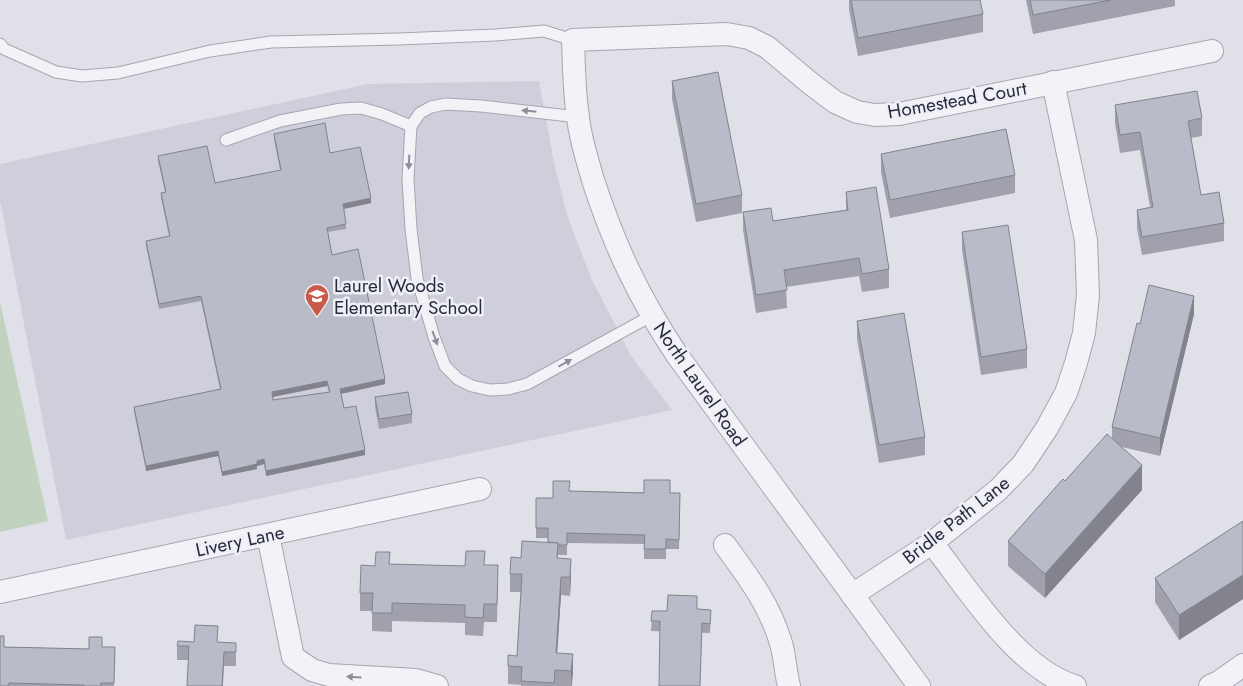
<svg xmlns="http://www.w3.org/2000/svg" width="1243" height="686" viewBox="0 0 1243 686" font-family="Jost,sans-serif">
  <rect width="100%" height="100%" fill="#dfe0e8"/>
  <polygon fill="#cecfda" points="539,81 554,163 567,215 591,278 631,356 672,410 66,540 0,200 0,164 368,84"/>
  <polygon fill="#c1d2c1" points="0,302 48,521 0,532"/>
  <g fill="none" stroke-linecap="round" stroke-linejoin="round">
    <g stroke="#a5a6b2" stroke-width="13">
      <g id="lane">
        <polyline points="0,44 4,49 56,72 82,76 118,73 210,51 271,42 399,39 495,35 544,31 573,40"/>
        <polyline points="578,117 481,106 446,104 431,107 420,113 411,126 408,179 411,229 417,278 434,337 445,366 458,379 472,386 490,390 508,389 527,384 651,316"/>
        <polyline points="226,140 280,121 341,109 361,108 382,114 411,126"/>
      </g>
    </g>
    <g stroke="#a5a6b2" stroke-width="24">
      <g id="street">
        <polyline points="268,535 293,657 312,670 329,675 416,680 437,686"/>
        <path d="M 932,543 C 968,589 1018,670 1075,686"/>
        <path d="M 725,545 C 748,577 768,602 780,640 C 785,654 785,671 789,686"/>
        <polyline points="0,592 480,489"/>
        <polyline points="852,595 932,543 998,490 1023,464 1047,428 1066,393 1076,363 1084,333 1088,295 1086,240 1053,82"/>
        <path d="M 919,686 L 677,355 C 639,298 614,245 593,180 C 587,159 580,138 578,117 C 574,92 574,66 573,40 L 727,34 L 749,38 L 767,47 L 810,83 L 835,102 L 857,112 L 875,115 L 899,114 L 1212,51"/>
        <polyline points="1210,686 1219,682 1243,665"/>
      </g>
    </g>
    <use href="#lane" stroke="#f2f2f7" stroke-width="11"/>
    <use href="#street" stroke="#f2f2f7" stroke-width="22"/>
  </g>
  <g fill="#a0a1ac" fill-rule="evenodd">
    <polygon points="849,0 980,0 983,14 983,32 858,56 849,10"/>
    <polygon points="1026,0 1175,0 1175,6 1033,34"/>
    <polygon points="672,81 742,195 742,213 696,222 672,99"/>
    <polygon points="1115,105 1202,118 1202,136 1191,138 1201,195 1224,223 1224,241 1142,255 1137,228 1137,210 1150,207 1140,150 1120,153 1115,123"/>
    <path d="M 274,134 L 330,153 L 371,203 L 343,209 L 346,224 L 346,229 L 328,232 L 332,255 L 385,384 L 341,394 L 344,408 L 365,455 L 266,476 L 264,464 L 257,466 L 257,469 L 222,476 L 218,456 L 146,471 L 134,412 L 134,407 L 220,389 L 201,301 L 159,309 L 146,246 L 146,241 L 169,236 L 161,198 L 161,193 L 165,192 L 158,161 L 158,156 L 215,183 L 280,170 L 274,139 ZM 327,386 L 329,392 L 273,400 L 273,397 Z"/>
    <polygon points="881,154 1015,175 1015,193 890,218 881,172"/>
    <polygon points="846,192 889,269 889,288 862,292 859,276 786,287 787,308 756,313 743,230 743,212 773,221 846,210"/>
    <polygon points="962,232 1027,349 1027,368 981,375 962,250"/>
    <polygon points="1194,314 1160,456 1122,447 1142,490 1045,598 1008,566 1008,541 1065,481 1112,439 1112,427 1140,324"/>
    <polygon points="857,321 925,437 925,455 879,463 857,339"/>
    <polygon points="375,397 412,414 412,423 379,429 375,407"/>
    <polygon points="570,491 680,493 679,549 666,549 666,559 644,559 644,544 567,543 567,555 558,555 558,558 571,577 570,596 561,595 557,653 573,672 572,686 521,686 521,685 508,684 508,666 517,656 521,592 510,592 510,574 521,558 548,542 548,538 536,538 536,498 553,498"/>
    <polygon points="1243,521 1243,599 1179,640 1155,602 1155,578"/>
    <polygon points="390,564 465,566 485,565 498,583 497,622 484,622 483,636 465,635 465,623 392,621 392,632 372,631 372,611 360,611 360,593 375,566"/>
    <polygon points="697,609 711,610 710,633 651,631 652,611 667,611"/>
    <polygon points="194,642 236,643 236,666 224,666 223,686 187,686 189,660 177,660 177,646"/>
    <polygon points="4,647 89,649 102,647 115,647 114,686 0,686"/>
  </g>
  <g fill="#82838c">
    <polygon points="371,198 371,203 343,209 343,204"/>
    <polygon points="1194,296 1194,314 1160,456 1160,438"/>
    <polygon points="385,379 385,384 340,394 340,389"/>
    <polygon points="327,381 327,386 272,397 272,392"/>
    <polygon points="365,450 365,455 266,476 266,471"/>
    <polygon points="218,451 218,456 146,471 146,466"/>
    <polygon points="264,459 264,464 257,466 257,469 222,476 222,472"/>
    <polygon points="1142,465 1142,490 1045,598 1045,574"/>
    <polygon points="571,559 571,577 570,596 570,577"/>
    <polygon points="1243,575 1243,599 1179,640 1179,615"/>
    <polygon points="561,577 561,595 556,671 556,653"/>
    <polygon points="573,654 573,672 571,686 571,671"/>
  </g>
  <g fill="#babbc8" stroke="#82838c" fill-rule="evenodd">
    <polygon points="851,0 980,0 983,14 858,38"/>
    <polygon points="1030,0 1111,0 1033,15"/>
    <polygon points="718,72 742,195 696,204 672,81"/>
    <polygon points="1197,91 1202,118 1188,121 1201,195 1219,192 1224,223 1142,237 1137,210 1153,207 1140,132 1120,135 1115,105"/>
    <path d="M 325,123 L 330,153 L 360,147 L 371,198 L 343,204 L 346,224 L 327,228 L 332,255 L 358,249 L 385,379 L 340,389 L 344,408 L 356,406 L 365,450 L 266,471 L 264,459 L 257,461 L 257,464 L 222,472 L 218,451 L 146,466 L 134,407 L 221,389 L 201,296 L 159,304 L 146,241 L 170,236 L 161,193 L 166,192 L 158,156 L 207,146 L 215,183 L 281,170 L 274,134 ZM 327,381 L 330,392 L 273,400 L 272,392 Z"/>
    <polygon points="1006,129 1015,175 890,200 881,154"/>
    <polygon points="876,187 889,269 862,274 859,258 784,270 787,290 756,295 743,212 771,208 773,221 848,210 846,192"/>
    <polygon points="1008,225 1027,349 981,357 962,232"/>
    <polygon points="1149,285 1194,296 1160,438 1112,427 1137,323 1140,324"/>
    <polygon points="904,313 925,437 879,445 857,321"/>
    <polygon points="408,392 412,414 379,419 375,397"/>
    <polygon points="1107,434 1142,465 1045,574 1008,541 1063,479 1065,481"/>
    <polygon points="644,480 670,480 670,493 680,493 679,540 666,539 666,549 644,549 645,535 567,533 567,545 558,545 558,543 548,542 548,528 536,528 536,498 553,498 553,481 570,481 569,491 644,493"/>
    <polygon points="1243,521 1243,575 1179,615 1155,578"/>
    <polygon points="522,541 558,543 557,558 571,559 570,577 561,577 556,653 573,654 571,671 555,670 554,683 521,681 522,667 508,666 508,655 517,656 522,574 510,574 511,557 521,558"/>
    <polygon points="466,551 485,551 484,565 498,565 497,604 484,604 483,618 465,617 465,605 392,603 392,613 372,613 373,593 360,593 361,565 375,566 376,552 390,552 389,564 465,566"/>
    <polygon points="668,595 697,596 697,609 711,610 710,624 702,623 700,686 659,686 660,621 651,621 652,611 667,611"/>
    <polygon points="195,625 218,626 217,642 236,643 236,652 224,652 222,686 187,686 189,646 177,646 178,641 194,642"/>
    <polygon points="0,636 4,636 4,647 89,649 89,637 102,637 102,647 115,647 114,683 101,683 101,686 84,686 84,685 9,683 8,686 0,686"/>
  </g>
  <defs><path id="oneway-solid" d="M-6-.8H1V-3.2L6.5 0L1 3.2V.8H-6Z" transform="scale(1.25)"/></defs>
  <g fill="#8e8e9b">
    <use href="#oneway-solid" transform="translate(529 111) rotate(-174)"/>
    <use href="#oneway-solid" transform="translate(409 162) rotate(93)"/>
    <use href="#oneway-solid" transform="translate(435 338) rotate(70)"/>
    <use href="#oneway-solid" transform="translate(565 363) rotate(-29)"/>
    <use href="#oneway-solid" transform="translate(354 677) rotate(-177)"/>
  </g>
  <defs>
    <g id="school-pin" transform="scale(1.25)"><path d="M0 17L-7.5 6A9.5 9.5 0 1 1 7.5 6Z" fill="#ca5a48" stroke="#eff0f6"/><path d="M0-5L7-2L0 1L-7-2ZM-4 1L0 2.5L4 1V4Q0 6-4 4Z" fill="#fff"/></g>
  </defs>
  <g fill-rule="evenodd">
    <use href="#school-pin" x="317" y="296"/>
  </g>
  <g text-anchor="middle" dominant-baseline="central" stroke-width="5" stroke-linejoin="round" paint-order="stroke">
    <g font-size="19" fill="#292a3f" stroke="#eff0f6">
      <text transform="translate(957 100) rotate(-10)">Homestead Court</text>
      <text transform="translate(700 384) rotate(55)">North Laurel Road</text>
      <text transform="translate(956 520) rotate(-38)">Bridle Path Lane</text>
      <text transform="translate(240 541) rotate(-12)">Livery Lane</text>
    </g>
    <g font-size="19" fill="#292a3f" stroke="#eff0f6" text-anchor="start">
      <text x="334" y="285">Laurel Woods<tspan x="334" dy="22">Elementary School</tspan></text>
    </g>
  </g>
</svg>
